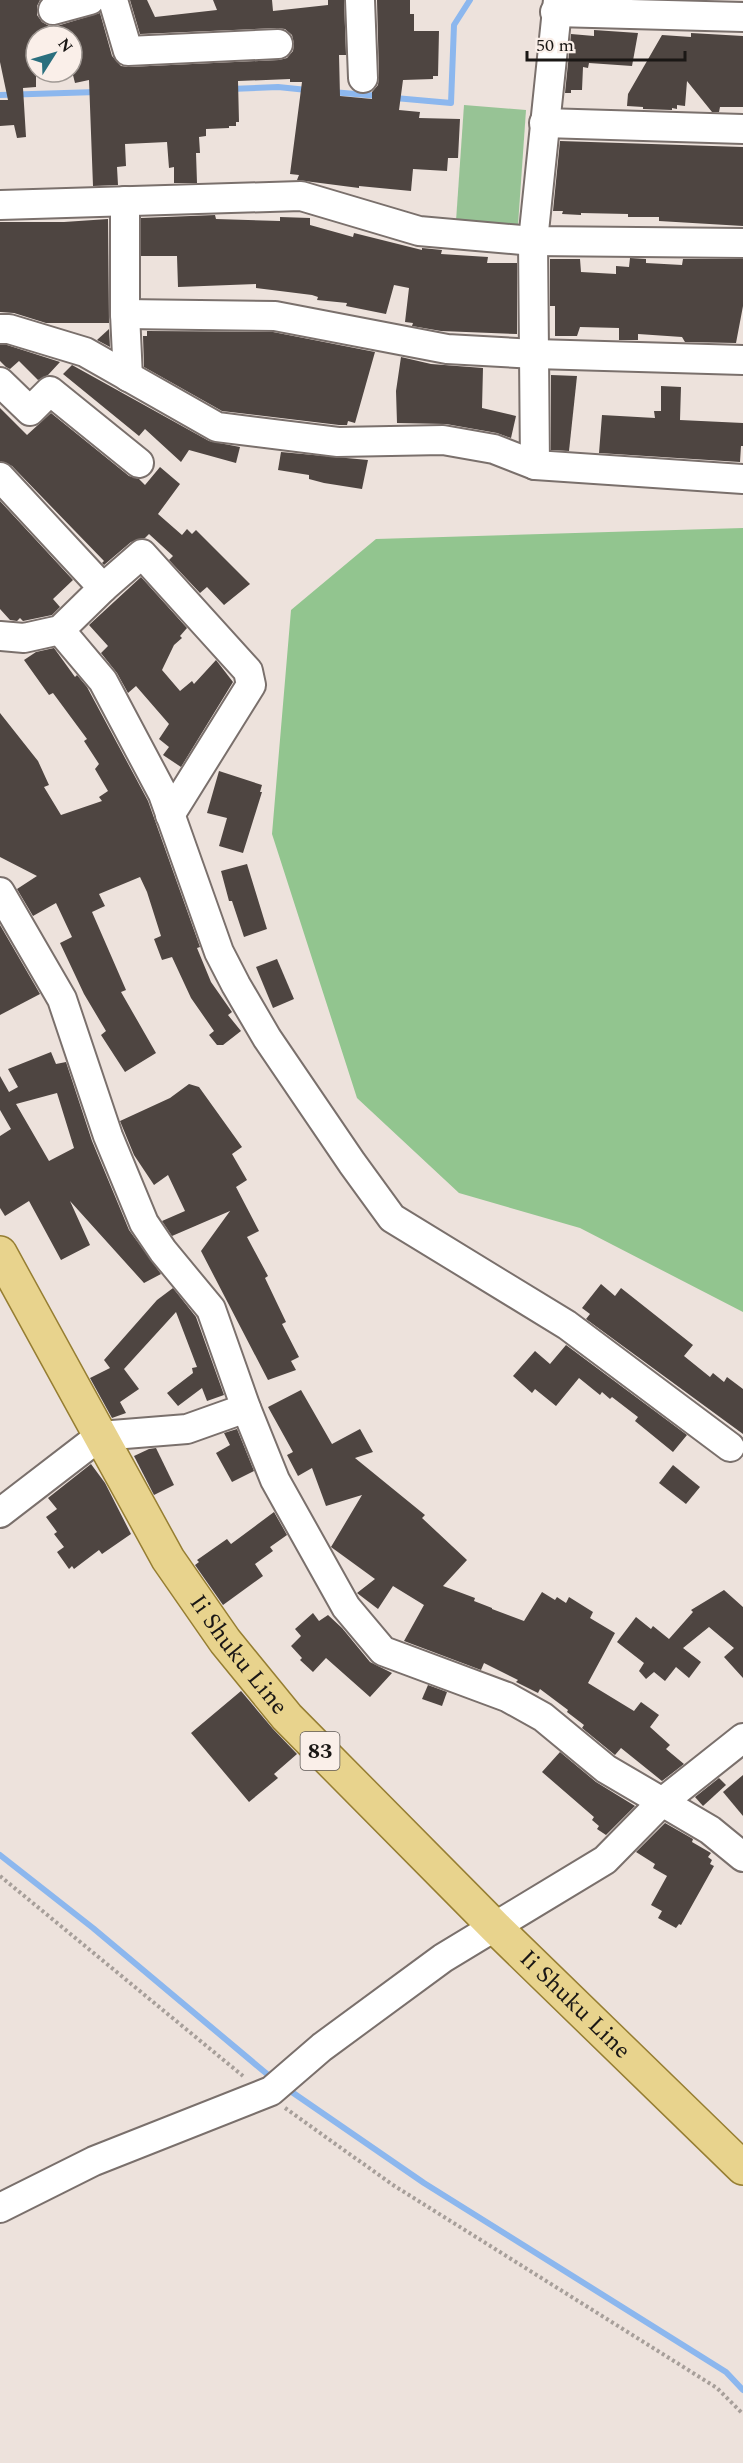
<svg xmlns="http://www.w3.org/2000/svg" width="743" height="2463" viewBox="0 0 743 2463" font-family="Spectral,serif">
  <rect width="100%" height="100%" fill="#ede2dc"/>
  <polygon fill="#97c395" points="464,105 526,110 518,225 456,221"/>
  <polygon fill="#92c58f" points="743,528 743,1312 580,1228 459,1193 357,1098 272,834 291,610 376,539"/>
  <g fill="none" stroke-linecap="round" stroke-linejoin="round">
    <g stroke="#8cb7ee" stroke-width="6">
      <polyline points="230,89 278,87 307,90"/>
      <polyline points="332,92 379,96"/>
      <polyline points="0,95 97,92"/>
      <polyline points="395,98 451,103 454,25 470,0"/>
      <polyline points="0,1855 93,1928 273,2079"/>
      <polyline points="286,2088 424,2183 726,2372 743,2390"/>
    </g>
  </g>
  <g fill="#4e4541" fill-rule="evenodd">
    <polygon points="0,0 40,0 37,6 37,15 42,22 49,26 57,26 100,13 112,56 121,66 129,67 279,60 287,58 293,51 294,44 292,35 285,29 277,28 140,34 130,0 147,0 155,17 217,10 213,0 272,0 273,11 328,5 328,0 344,0 346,55 339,55 340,96 372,99 372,92 378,85 379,77 377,0 410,0 410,14 414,14 414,31 439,31 438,76 433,76 433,79 403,80 399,110 420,112 419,118 460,119 458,158 448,158 447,171 413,169 411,191 359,186 359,188 297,180 299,175 290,174 302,82 290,82 290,79 238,81 239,122 236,122 236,126 229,126 229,128 206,129 206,136 199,137 200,153 196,153 197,183 174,183 174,167 169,168 167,142 125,144 126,166 117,167 118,185 93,186 89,80 75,83 72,71 72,36 36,36 36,87 23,88 26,137 17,138 14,125 0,126 0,100 8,100 0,62"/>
    <polygon points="594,30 638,33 632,66 589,63 588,68 583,67 582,90 571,90 571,93 565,93 571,34 594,36"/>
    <polygon points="691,33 743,36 743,107 720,107 719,112 712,112 687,81 685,106 677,105 677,109 672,108 672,110 643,109 643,107 627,106 628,94 662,35 691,37"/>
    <polygon points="560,141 743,147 743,226 659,221 659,217 628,217 628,214 581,213 581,215 562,214 563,211 553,211"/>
    <polygon points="215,215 216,219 280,221 280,217 310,218 310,225 353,237 354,233 422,250 422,248 442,250 441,254 488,257 487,263 517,263 517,334 441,331 412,326 413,323 405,322 409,288 394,285 386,314 346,306 347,303 317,300 318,297 312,295 256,288 256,284 178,287 177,256 141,256 141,218"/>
    <polygon points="108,219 109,323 46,323 14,313 0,312 0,222 64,222"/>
    <polygon points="630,258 646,259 646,263 682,265 683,259 743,259 743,306 736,343 685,342 682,337 638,334 638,340 619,340 619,328 580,327 577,336 555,336 555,306 550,306 550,259 580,259 581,272 616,274 616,266 629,267"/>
    <polygon points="109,329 110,347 97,340"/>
    <polygon points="147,331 273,332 375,352 355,423 348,421 347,425 339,425 222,411 144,367 143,336 147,336"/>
    <polygon points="0,345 7,345 60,362 48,375 38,380 19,361 10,369 6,367 0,361"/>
    <polygon points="401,357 431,364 483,368 482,408 516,416 511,438 497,433 446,424 397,423 396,391"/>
    <polygon points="72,365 209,441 240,447 236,463 189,450 181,462 145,429 139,436 63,374"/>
    <polygon points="551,375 577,376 569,451 551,450"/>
    <polygon points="661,386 681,387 680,420 743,423 743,446 741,446 740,462 599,453 602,415 655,418 654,411 661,411"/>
    <polygon points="0,408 27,435 51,413 129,476 139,479 145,485 160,467 180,484 158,514 182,535 187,529 192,534 196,530 250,584 224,605 207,587 200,593 169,560 173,556 149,534 145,538 131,542 104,565 102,563 104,561 12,466 0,461"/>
    <polygon points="281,452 368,460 362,489 324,483 309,479 309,475 278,470"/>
    <polygon points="0,501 73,580 53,599 60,607 52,615 23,621 20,618 17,621 10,620 0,609"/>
    <polygon points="141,577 187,628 180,636 182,638 174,645 162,670 180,691 192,681 194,684 216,660 233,682 181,767 163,755 169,747 159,739 169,724 136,686 128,693 117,673 101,653 108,646 89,625"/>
    <polygon points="54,648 75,677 77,675 87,687 148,801 200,947 197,948 211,982 232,1012 228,1015 241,1031 223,1045 217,1045 209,1035 214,1031 191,998 172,957 162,960 154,939 161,936 147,892 140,877 99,894 105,906 92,912 126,990 121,992 156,1053 125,1072 101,1035 106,1031 84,994 60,943 72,937 56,903 33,916 17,889 37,876 0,857 0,713 38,761 49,785 44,787 61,815 102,801 99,797 108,791 95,769 99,764 84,741 87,739 53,693 49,695 24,660 36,652"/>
    <polygon points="219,771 262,785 260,792 262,792 243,853 219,846 227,818 207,813"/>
    <polygon points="247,864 267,929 244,937 232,901 229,901 221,871"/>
    <polygon points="0,925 40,994 0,1015"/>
    <polygon points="277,959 294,999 273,1008 256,967"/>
    <path d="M 51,1052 L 56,1064 L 66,1062 L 92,1141 L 129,1230 L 161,1274 L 144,1283 L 70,1201 L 90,1245 L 61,1260 L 29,1201 L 5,1216 L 0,1208 L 0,1136 L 11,1129 L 0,1110 L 0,1076 L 9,1092 L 18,1087 L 8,1069 ZM 57,1093 L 74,1148 L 49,1161 L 16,1104 Z"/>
    <polygon points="189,1084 199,1087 242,1147 232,1154 247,1180 236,1187 259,1231 247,1237 268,1276 265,1278 286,1322 282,1324 299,1357 291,1361 296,1370 268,1380 201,1251 230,1211 172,1236 162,1221 185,1211 168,1175 154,1185 134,1155 120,1121 170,1098"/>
    <polygon points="601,1284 615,1296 621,1288 693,1345 684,1356 710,1377 713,1373 724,1382 727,1377 743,1389 743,1434 586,1319 590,1314 582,1308"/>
    <polygon points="173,1288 196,1317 224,1395 207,1401 202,1388 178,1406 167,1393 193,1373 192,1368 197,1367 176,1312 124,1369 139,1389 120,1402 126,1413 112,1418 90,1378 110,1368 104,1360 157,1300"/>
    <polygon points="566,1345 687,1435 673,1452 635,1421 638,1417 612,1397 610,1399 602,1392 600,1395 579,1378 556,1406 535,1389 532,1393 513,1376 535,1351 550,1364"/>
    <polygon points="301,1390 332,1444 360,1429 373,1452 355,1458 425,1515 422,1518 467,1560 443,1586 475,1598 474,1601 492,1608 492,1609 524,1621 542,1592 555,1600 557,1597 566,1603 569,1597 593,1612 590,1618 615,1633 588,1683 634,1711 641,1702 659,1715 650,1727 670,1745 666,1749 684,1764 662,1781 621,1748 615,1755 582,1728 584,1725 567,1712 568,1710 540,1689 538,1693 516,1682 518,1680 484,1663 481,1670 404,1641 424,1605 393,1586 378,1609 357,1593 375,1579 331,1547 362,1495 326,1506 312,1468 298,1476 287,1455 293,1452 268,1407"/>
    <polygon points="237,1429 254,1471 232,1482 216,1453 230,1445 224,1433"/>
    <polygon points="156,1448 174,1485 154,1495 134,1456 149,1449"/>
    <polygon points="91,1464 105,1483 131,1534 102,1554 99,1550 74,1569 72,1566 69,1569 57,1552 64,1547 54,1534 57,1532 46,1517 57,1509 48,1498"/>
    <polygon points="673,1465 700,1487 686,1504 659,1483"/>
    <polygon points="274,1512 287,1535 270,1547 273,1551 255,1564 263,1576 223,1605 195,1565 199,1562 197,1560 227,1539 231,1544"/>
    <polygon points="724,1590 743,1607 743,1678 724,1657 734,1648 709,1627 683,1648 701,1662 689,1678 676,1667 665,1681 654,1672 646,1679 639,1671 644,1663 617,1642 636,1617 651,1629 653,1626 669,1639 693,1612 691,1610"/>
    <polygon points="313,1613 319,1621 328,1615 342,1628 370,1662 392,1673 370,1697 326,1658 313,1672 300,1660 302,1658 291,1646 301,1636 295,1629"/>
    <polygon points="428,1685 447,1692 442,1706 422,1699"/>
    <polygon points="241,1691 273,1729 297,1754 274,1774 278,1778 249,1802 191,1733"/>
    <polygon points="560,1752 596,1782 635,1806 606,1835 597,1829 599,1826 592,1820 594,1817 542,1772"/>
    <polygon points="743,1775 743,1816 723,1792"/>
    <polygon points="719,1778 726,1785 703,1806 695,1797"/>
    <polygon points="665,1823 693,1839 692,1842 711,1853 708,1857 712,1860 710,1864 714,1866 681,1925 679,1924 676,1928 658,1918 662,1911 651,1905 667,1876 653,1868 655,1864 636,1852"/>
  </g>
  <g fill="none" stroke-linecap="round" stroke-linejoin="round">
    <g stroke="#7a706c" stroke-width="32">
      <g id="minor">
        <polyline points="113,0 128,51 278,44"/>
        <polyline points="360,0 363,78"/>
        <polyline points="53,10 90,0"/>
        <polyline points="555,12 743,17"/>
        <polyline points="544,123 743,129"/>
        <polyline points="125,201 125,314 128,377"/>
        <polyline points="0,205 301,196 419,231 533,241 743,243"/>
        <polyline points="125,314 275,316 447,349 535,354 743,360"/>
        <polyline points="0,329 9,329 85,352 217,427 338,442 443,440 494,449 535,465 743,479"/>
        <polyline points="0,382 30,411 50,391 139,463"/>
        <polyline points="535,465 533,241 558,0"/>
        <polyline points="0,477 103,588 60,630 24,638 0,636"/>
        <polyline points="103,588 142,554 248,671 251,685 170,815"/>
        <polyline points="60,630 103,681 163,794 219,952 236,985 267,1038 352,1163 392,1218 567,1325 730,1447"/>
        <polyline points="0,892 62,999 108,1136 144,1223 163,1251 211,1309 246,1408 275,1480 346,1607 383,1651 507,1697 543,1717 606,1769 710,1830 743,1857"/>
        <polyline points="0,1513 100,1436 187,1429 246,1408"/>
        <polyline points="0,2208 94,2161 271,2091 322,2047 443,1958 605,1860 661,1803 743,1738"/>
      </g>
    </g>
    <g stroke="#967e32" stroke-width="36">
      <g id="major">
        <path id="s1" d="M 0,1253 L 168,1559 L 225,1641 L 287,1717 L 495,1927 L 743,2168"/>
      </g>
    </g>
    <g stroke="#a79f9a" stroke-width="4" stroke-dasharray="3 3" stroke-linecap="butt">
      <polyline points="0,1876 243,2076"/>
      <polyline points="285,2108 393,2185 717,2388 743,2414"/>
    </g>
    <use href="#minor" stroke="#fff" stroke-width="28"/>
    <use href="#major" stroke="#e8d38d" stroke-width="33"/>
  </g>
  <g text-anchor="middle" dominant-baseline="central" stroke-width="6" stroke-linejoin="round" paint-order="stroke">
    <rect fill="#faefe9" stroke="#5d5855" stroke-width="1.5" x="300.5" y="1732" width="39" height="38" rx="4.5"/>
    <g font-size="22" font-weight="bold" fill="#1a1715">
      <text x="320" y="1751">83</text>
    </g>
    <g font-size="24" fill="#1a1715" stroke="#faefe9">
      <text stroke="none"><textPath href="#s1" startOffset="468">Ii Shuku Line</textPath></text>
      <text stroke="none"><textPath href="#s1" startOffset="954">Ii Shuku Line</textPath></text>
    </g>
  </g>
  <g transform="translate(54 54) rotate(53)"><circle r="28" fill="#faefe9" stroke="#a09994" stroke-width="1.5"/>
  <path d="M0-4.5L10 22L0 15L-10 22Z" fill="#2a6f7e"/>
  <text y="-9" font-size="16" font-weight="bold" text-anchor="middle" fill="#1a1715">N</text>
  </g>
  <path d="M527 51v9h158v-9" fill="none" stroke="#1a1715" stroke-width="3"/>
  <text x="536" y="51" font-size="18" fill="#1a1715" stroke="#faefe9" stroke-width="4.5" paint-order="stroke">50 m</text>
</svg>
